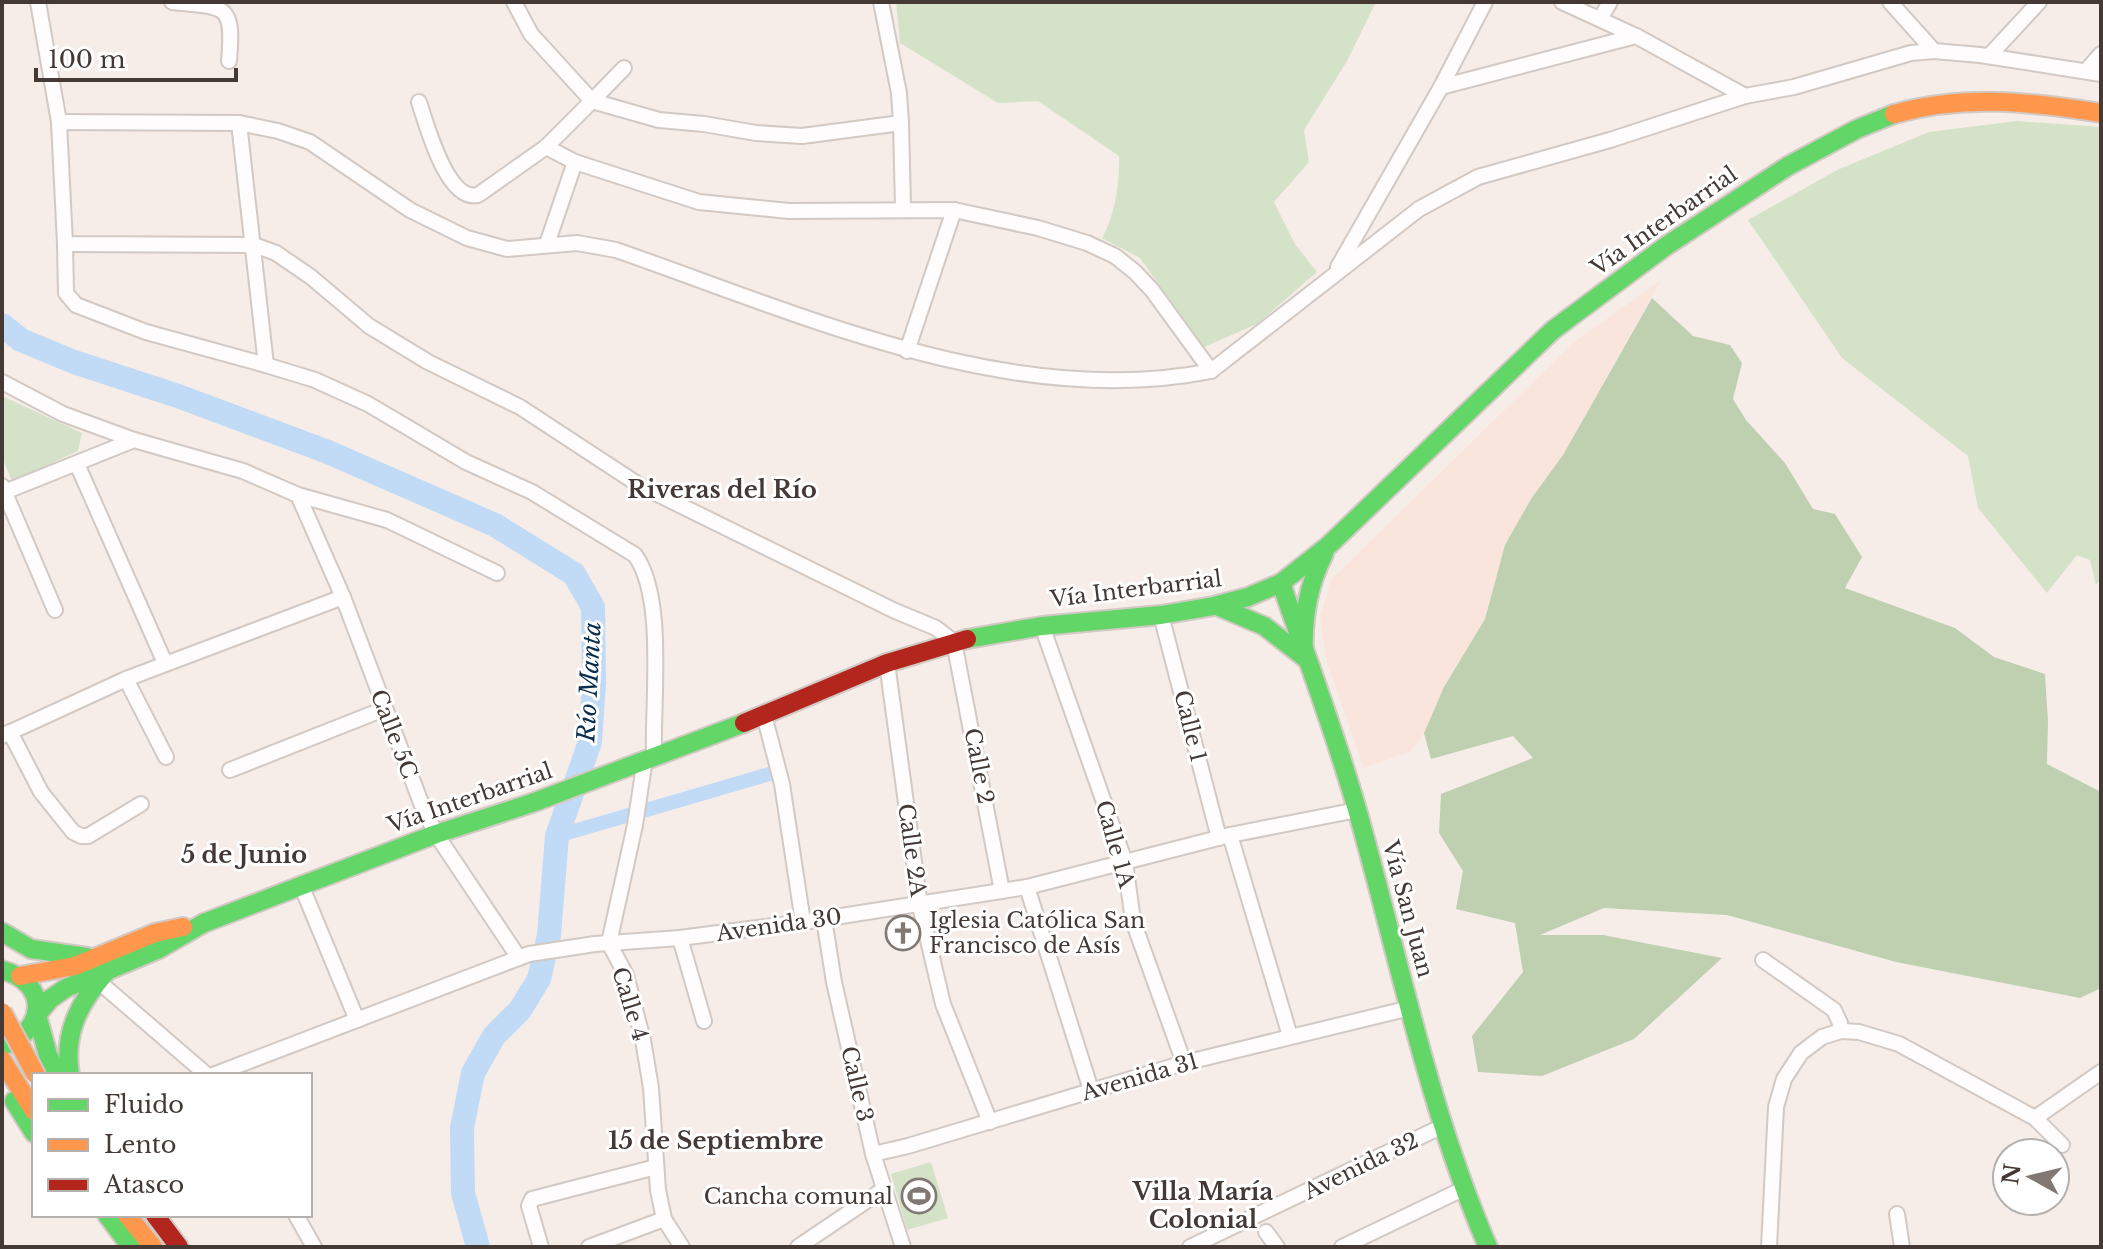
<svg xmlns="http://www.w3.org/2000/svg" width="2103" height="1249" viewBox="0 0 2103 1249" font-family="'Libre Baskerville',serif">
  <rect width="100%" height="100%" fill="#f6ede9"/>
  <polygon fill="#f9e5dc" points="1661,280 1563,455 1531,499 1505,545 1485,619 1444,687 1424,733 1411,751 1364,768 1326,660 1320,618 1331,580 1573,343"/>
  <g fill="#d4e2c7">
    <path d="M 896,2 L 1376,2 L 1347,61 L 1304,130 L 1309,162 L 1274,202 L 1295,244 L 1317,272 L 1257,324 L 1204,347 L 1140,258 L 1102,238 C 1115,215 1120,183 1119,156 L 1038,101 L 998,103 L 900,43 Z"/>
    <polygon points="2017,121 2101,127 2101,579 2096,585 2090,560 2077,555 2047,593 1978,508 1968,456 1842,358 1748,220 1837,170 1929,132"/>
    <polygon points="2,396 82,433 78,451 12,481 2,457"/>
    <polygon points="931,1162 948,1218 907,1230 891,1174"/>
  </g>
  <polygon fill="#bed0b0" points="1652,298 1693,336 1730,345 1742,363 1733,399 1746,420 1785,463 1813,509 1835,514 1862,557 1845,588 1955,628 1994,657 2045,674 2048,721 2047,764 2101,792 2101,988 2080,998 1896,962 1727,915 1604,908 1540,935 1603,935 1722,958 1634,1039 1542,1076 1478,1072 1472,1036 1523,972 1515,923 1456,909 1463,871 1439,833 1441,794 1533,758 1513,736 1431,759 1424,733 1444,687 1485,619 1505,545 1531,499 1563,455"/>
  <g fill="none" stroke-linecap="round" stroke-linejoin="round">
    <polyline stroke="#c1daf5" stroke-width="14" points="557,836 773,773"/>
    <polyline stroke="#c1daf5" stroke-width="24" points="2,325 21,340 74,362 178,396 328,452 495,525 574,574 593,607 594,684 590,742 557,836 549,935 539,979 520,1010 494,1036 473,1073 462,1128 463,1193 478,1247"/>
    <g stroke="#d2c9c4" stroke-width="18">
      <g id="street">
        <polyline points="38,2 59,122 65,244 254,245 276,253 311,277 369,326 428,362 520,407 639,485 893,610 936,628 954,642 1002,891"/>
        <path d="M 172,2 C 226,8 234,2 229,61"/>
        <polyline points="881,2 899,93 901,123"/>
        <polyline points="1562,2 1636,36 1745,96"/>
        <polyline points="1890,2 1934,51"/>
        <polyline points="1600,19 1610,2"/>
        <polyline points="1989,56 2039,2"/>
        <polyline points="624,68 592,101 659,120 704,124 756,133 802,136 901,123 903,208"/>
        <polyline points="2086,71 2101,54"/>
        <polyline points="1441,87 1636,36"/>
        <path d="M 419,102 C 427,126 447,202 478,195 L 546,147 L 592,101 L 531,34 L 514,2"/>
        <path d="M 59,122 L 239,123 L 278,131 L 310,142 L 410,210 L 467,238 L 507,249 L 577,243 L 616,250 C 800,314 1013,411 1211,371 L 1419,209 L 1478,177 L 1610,140 L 1745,96 L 1794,87 L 1911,53 L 1934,51 L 1980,55 L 2101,74"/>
        <polyline points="546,147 575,162"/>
        <polyline points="65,244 66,293 76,305 146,332 266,365 239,123"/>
        <polyline points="547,244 575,162 699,202 789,211 954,210 1038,228 1087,243 1115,256 1135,272 1152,290 1211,371"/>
        <polyline points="1338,267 1441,87 1485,2"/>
        <polyline points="907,351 954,210"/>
        <path d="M 266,365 L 315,380 L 368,404 L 466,462 L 532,492 L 635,555 C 666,598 652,702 654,756"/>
        <polyline points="2,382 63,414 134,440"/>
        <polyline points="77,464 165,663"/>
        <polyline points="2,486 55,610"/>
        <polyline points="2,493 134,440 243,471 298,495 387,520 497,573"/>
        <polyline points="298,495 343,597 423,808 436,834 519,958"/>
        <polyline points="1161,615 1219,838"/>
        <polyline points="1042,626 1125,862 1133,921 1184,1063"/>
        <polyline points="887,663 920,906 943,1004 990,1122"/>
        <polyline points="126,679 166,757"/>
        <polyline points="764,715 782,784 803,922"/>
        <polyline points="10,732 41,792 73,832 81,836 88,836 141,804"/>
        <polyline points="2,736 126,679 343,597"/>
        <polyline points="645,759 635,825 609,943 626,975 643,1040 651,1088 658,1190 664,1219 682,1247"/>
        <polyline points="230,770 384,709"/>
        <polyline points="1230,835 1290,1036"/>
        <polyline points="301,885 357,1020"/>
        <polyline points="1027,887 1091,1090"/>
        <polyline points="824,919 834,982 873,1154 903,1247"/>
        <polyline points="680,938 704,1021"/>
        <polyline points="1763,960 1834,1010 1840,1023 1841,1031"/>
        <polyline points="98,981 207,1075"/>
        <polyline points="213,1075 529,954 595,944 680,938 803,922 1027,887 1230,835 1357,810"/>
        <polyline points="2062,1145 2035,1118 2101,1072"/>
        <polyline points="873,1154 908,1146 1184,1063 1410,1008"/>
        <polyline points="1897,1214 1902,1247"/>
        <polyline points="296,1215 314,1247"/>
        <polyline points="1266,1232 1277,1247"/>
        <polyline points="541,1247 529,1206 532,1199 656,1167"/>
        <polyline points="589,1247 664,1219"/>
        <polyline points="798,1247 884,1189"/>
        <polyline points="1190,1247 1445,1125"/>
        <polyline points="1342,1247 1463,1189"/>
        <polyline points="1769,1247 1776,1107 1784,1079 1801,1053 1822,1037 1841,1031 1859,1032 1899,1044 2035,1118"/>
      </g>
    </g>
    <g stroke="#d2c9c4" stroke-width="22">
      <g id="fast">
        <path d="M 1281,583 C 1307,659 1336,735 1358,813 C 1399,958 1428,1108 1488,1247"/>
        <polyline points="1217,606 1264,626 1304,657"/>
        <polyline points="967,639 1042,626 1161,615 1214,606 1248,597 1281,583 1329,545 1553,330 1666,246 1788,166 1857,129 1894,114"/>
        <path d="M 1304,657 C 1302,620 1307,587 1324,554"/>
        <polyline points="2,932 31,949 87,957"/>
        <path d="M 2,970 C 50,983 47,1031 2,1046"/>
        <polyline points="37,1015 50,999 66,988 159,949 204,923 436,834 532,803 744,723"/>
        <polyline points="37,1015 48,1055 58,1075"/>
        <path d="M 70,1075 C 63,1033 79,1003 106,972"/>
        <polyline points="14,1101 34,1133"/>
        <polyline points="107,1215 131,1247"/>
      </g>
    </g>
    <g stroke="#d2c9c4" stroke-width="22">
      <g id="slow">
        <path d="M 1894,114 C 1964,94 2031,102 2101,113"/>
        <polyline points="20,976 75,966 155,933 183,927"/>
        <polyline points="2,1060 34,1111"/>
        <polyline points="127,1215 153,1247"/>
      </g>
    </g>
    <g stroke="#d2c9c4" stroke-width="22">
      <g id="jam">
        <polyline points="744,723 887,663 967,639"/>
        <polyline points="155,1215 179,1247"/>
      </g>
    </g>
    <use href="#street" stroke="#fefcfc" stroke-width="14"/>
    <use href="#fast" stroke="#63d668" stroke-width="18"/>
    <use href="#slow" stroke="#ff974d" stroke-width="18"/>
    <use href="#jam" stroke="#b3261e" stroke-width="18"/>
    <g stroke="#cfc9c7" stroke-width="22" stroke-linecap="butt">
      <polyline id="slow-bridge" points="2,1012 36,1075"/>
    </g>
    <use href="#slow-bridge" stroke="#ff974d" stroke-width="18"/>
  </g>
  <defs>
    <g id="church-ring" transform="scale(1.8)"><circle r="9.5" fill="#fff" stroke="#827873" stroke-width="1.5"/><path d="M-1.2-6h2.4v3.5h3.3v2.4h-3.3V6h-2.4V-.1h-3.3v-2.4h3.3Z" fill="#827873"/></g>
    <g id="stadium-ring" transform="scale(1.8)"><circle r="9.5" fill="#fff" stroke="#827873" stroke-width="1.5"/><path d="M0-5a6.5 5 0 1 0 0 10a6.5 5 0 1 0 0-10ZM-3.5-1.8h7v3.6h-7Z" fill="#827873"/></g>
  </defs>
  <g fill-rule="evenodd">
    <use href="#church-ring" x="903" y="933"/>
    <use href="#stadium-ring" x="919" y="1196"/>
  </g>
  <g text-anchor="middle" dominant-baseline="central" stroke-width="6" stroke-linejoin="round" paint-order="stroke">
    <g font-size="22" fill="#443934" stroke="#fff">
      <text transform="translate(1664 221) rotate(-35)">Vía Interbarrial</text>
      <text transform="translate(1136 589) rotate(-7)">Vía Interbarrial</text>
      <text transform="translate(1190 726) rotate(76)">Calle 1</text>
      <text transform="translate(394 734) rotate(69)">Calle 5C</text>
      <text transform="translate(979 766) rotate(79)">Calle 2</text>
      <text transform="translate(470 798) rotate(-19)">Vía Interbarrial</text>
      <text transform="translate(1115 844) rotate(74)">Calle 1A</text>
      <text transform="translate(912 850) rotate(82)">Calle 2A</text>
      <text transform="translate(1408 909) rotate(75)">Vía San Juan</text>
      <text transform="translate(779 925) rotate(-8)">Avenida 30</text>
      <text transform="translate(630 1004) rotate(73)">Calle 4</text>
      <text transform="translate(1140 1077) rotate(-16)">Avenida 31</text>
      <text transform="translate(857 1084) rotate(77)">Calle 3</text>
      <text transform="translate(1361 1166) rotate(-26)">Avenida 32</text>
    </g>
    <g font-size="22" fill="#443934" stroke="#fff" text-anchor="start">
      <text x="929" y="920">Iglesia Católica San<tspan x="929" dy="25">Francisco de Asís</tspan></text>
      <text x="893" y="1196" text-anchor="end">Cancha comunal</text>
    </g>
    <g font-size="24" font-weight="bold" fill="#443934" stroke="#fff">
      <text x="722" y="489">Riveras del Río</text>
      <text x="244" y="854">5 de Junio</text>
      <text x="716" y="1140">15 de Septiembre</text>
      <text x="1203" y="1191">Villa María<tspan x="1203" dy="28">Colonial</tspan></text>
    </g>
    <g font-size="24" font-style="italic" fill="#082d4d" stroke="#fff">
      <text transform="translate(589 682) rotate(-87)">Río Manta</text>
    </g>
  </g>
  <rect width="2103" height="1249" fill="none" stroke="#443934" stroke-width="8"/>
  <rect x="32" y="1073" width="280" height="144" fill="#ffffff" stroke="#b4b0ae" stroke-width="2"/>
  <rect x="48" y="1099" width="40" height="12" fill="#63d668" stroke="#b4b0ae" stroke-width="2"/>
  <text x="104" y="1113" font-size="24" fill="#443934">Fluido</text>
  <rect x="48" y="1139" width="40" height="12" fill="#ff974d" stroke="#b4b0ae" stroke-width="2"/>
  <text x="104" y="1153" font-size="24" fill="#443934">Lento</text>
  <rect x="48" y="1179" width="40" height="12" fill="#b3261e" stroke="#b4b0ae" stroke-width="2"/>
  <text x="104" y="1193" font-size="24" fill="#443934">Atasco</text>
  <g transform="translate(2031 1177) rotate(278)"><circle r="38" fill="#ffffff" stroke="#b4b0ae" stroke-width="2"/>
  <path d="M0-6L14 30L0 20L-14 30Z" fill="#827873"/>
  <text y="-12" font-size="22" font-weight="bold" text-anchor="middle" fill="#443934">N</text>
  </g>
  <path d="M36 68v12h200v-12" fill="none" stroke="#443934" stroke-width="4"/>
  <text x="48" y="68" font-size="24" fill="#443934" stroke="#ffffff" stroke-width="6" paint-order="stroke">100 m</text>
</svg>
